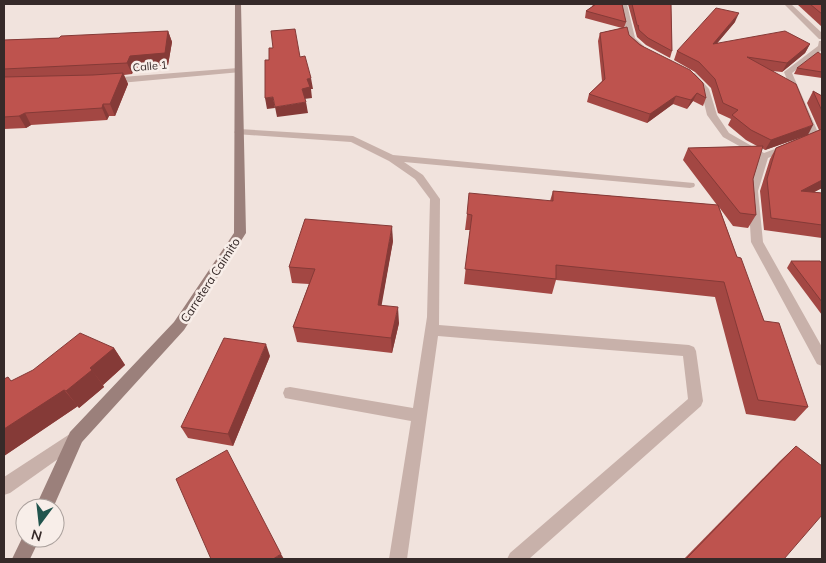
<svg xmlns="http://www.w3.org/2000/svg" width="826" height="563" viewBox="0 0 826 563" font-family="Mulish,sans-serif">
  <rect width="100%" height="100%" fill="#f1e3dd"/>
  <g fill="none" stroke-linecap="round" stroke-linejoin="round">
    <g fill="#c8b1aa" fill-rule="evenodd">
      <polygon points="621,4 627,4 635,38 644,46 644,50 638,50 627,39"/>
      <polygon points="784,4 791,4 822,33 822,39 819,39"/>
      <polygon points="819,41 822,41 822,50 792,73 820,137 768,158 758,191 763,242 822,347 822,366 817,364 751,242 748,191 759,157 723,137 707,115 701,90 688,75 695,73 709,89 717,115 729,133 764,153 810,136 784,72 818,46"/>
      <polygon points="238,68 242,70 241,72 109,84 105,81 109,78"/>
      <polygon points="239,129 353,136 393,155 694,183 695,185 694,187 690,188 404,162 423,175 440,199 439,325 689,345 694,347 696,351 703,401 701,406 529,559 507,559 510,553 688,399 683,356 438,336 407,559 389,559 411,421 290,399 285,398 283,393 285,388 290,387 413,408 427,317 430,199 415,179 389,161 351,142 236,134 234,132"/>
      <polygon points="76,430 82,432 84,437 82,442 10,493 4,495 4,477"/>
    </g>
    <g fill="#9b807b" fill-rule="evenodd">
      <polygon points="235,4 241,4 246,233 184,330 82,442 53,508 35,508 70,432 174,322 234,233"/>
      <polygon points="25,532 25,538 40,538 30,559 12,559"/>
    </g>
  </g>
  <g fill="#a34743">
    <polygon points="591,4 622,4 626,22 624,28 629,35 706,98 703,106 693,101 687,109 673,104 647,123 587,102 589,94 602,81 598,41 600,33 622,28 585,18 586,11 593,6"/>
    <polygon points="628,4 671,4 672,51 670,58 646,45 637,37"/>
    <polygon points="797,4 822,4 822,27"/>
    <polygon points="735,22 717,43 810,44 805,53 782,72 772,71 808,135 819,130 807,103 813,91 822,96 822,188 814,192 822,193 822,238 764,230 760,191 770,159 776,148 804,136 765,150 762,148 753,179 756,215 748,228 733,226 719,207 737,257 764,321 808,407 795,421 746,414 715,297 556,280 552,294 464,284 470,230 465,230 467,214 550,201 553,191 717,205 683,160 688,148 757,146 746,140 728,125 731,119 718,113 711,88 695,72 674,60 677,51"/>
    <polygon points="168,31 172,42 168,65 134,68 132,74 124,75 128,84 115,116 109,116 107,120 31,125 26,128 4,129 4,40 59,38"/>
    <polygon points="822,55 822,78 794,74 797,68"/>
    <polygon points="393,241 381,305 399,323 392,353 297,342 293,327 309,284 292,283 289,267"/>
    <polygon points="791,261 822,264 822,315 787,268"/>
    <polygon points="114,348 125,365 103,385 104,387 79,408 78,406 4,456 4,379 11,381"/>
    <polygon points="270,356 233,446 188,438 181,427"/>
    <polygon points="796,446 784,559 684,559 780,461"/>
  </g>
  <g fill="#853a37">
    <polygon points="739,13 735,22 709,53 713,44"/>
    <polygon points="168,31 172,42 168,65 134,68 132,74 127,63 130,56"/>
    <polygon points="810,44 805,53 782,72 787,63"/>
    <polygon points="123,73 128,84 115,116 110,104"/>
    <polygon points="311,78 313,89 311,89 312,98 304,99 302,89 307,79"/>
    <polygon points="697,93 693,101 687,109 691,100"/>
    <polygon points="676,96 673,104 647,123 650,114"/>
    <polygon points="273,97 275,108 267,109 265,98"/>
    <polygon points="306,102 308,113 277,117 275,107"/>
    <polygon points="103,104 109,116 107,120 102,108"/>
    <polygon points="25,113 31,125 26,128 19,116"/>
    <polygon points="813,125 808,135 765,150 771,140"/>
    <polygon points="822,180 822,188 793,203 801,191"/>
    <polygon points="392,226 393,241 379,320 378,305"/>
    <polygon points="398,307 399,323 392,353 391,338"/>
    <polygon points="266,344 270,356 233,446 228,434"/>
    <polygon points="114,348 125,365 103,385 90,368"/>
    <polygon points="92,370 104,387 79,408 66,391"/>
    <polygon points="64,390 78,406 4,456 4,429"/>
    <polygon points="281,554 284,559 273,559"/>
  </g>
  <g fill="#be534e" stroke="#853a37">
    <polygon points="596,4 622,4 626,22 586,11"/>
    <polygon points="632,4 671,4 672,51 648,38 639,30 638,26 639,26 637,25"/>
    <polygon points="810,4 822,4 822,14"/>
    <polygon points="716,8 739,13 713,44 785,31 810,44 787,63 747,57 796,84 813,125 771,140 751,130 732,115 738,110 723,103 715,79 699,62 677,51"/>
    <polygon points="627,27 629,35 640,45 690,70 703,83 706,98 697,93 691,100 676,96 650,114 589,94 605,79 600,33"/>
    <polygon points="295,29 300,57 305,56 311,78 307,79 310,87 302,89 306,102 275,107 273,97 265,98 265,60 269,60 269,48 273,48 271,31"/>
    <polygon points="168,31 165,53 130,56 127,63 4,69 4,40 59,38 61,36"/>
    <polygon points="818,52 822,55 822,72 797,68"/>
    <polygon points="123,73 110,104 103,104 102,108 25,113 19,116 4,117 4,77 93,75"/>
    <polygon points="813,91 822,96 822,111"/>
    <polygon points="822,129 822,180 801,191 822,193 822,225 771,218 767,179 776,148"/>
    <polygon points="763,146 753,179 756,215 740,213 688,148"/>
    <polygon points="553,191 718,205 737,257 741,258 764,321 779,323 808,407 758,400 724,282 556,265 556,279 465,269 472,215 467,214 469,193 553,201"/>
    <polygon points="305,219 392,226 378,305 398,307 391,338 293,327 315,269 289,267"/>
    <polygon points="791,261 820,261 822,264 822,302"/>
    <polygon points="80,333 114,348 90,368 92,370 66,391 64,390 4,429 4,379 8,377 11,381 33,370"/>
    <polygon points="224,338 266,344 228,434 181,427"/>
    <polygon points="796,446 822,466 822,515 784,559 686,559"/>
    <polygon points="227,450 281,554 273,559 211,559 176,479"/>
  </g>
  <g text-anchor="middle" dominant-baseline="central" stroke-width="5" stroke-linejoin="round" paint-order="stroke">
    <g font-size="11" fill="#362a29" stroke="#f8eee9">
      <text transform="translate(150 66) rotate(-5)">Calle 1</text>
    </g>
    <g font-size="12" fill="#362a29" stroke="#f8eee9">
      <text transform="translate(210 280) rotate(-57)">Carretera Caimito</text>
    </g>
  </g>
  <rect width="826" height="563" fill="none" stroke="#362a29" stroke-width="10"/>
  <g transform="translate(40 523) rotate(195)"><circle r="24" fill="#f8eee9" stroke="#aaa09c"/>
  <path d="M0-4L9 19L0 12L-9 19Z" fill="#21544d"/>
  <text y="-8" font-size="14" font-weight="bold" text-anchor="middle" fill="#362a29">N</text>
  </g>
</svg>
